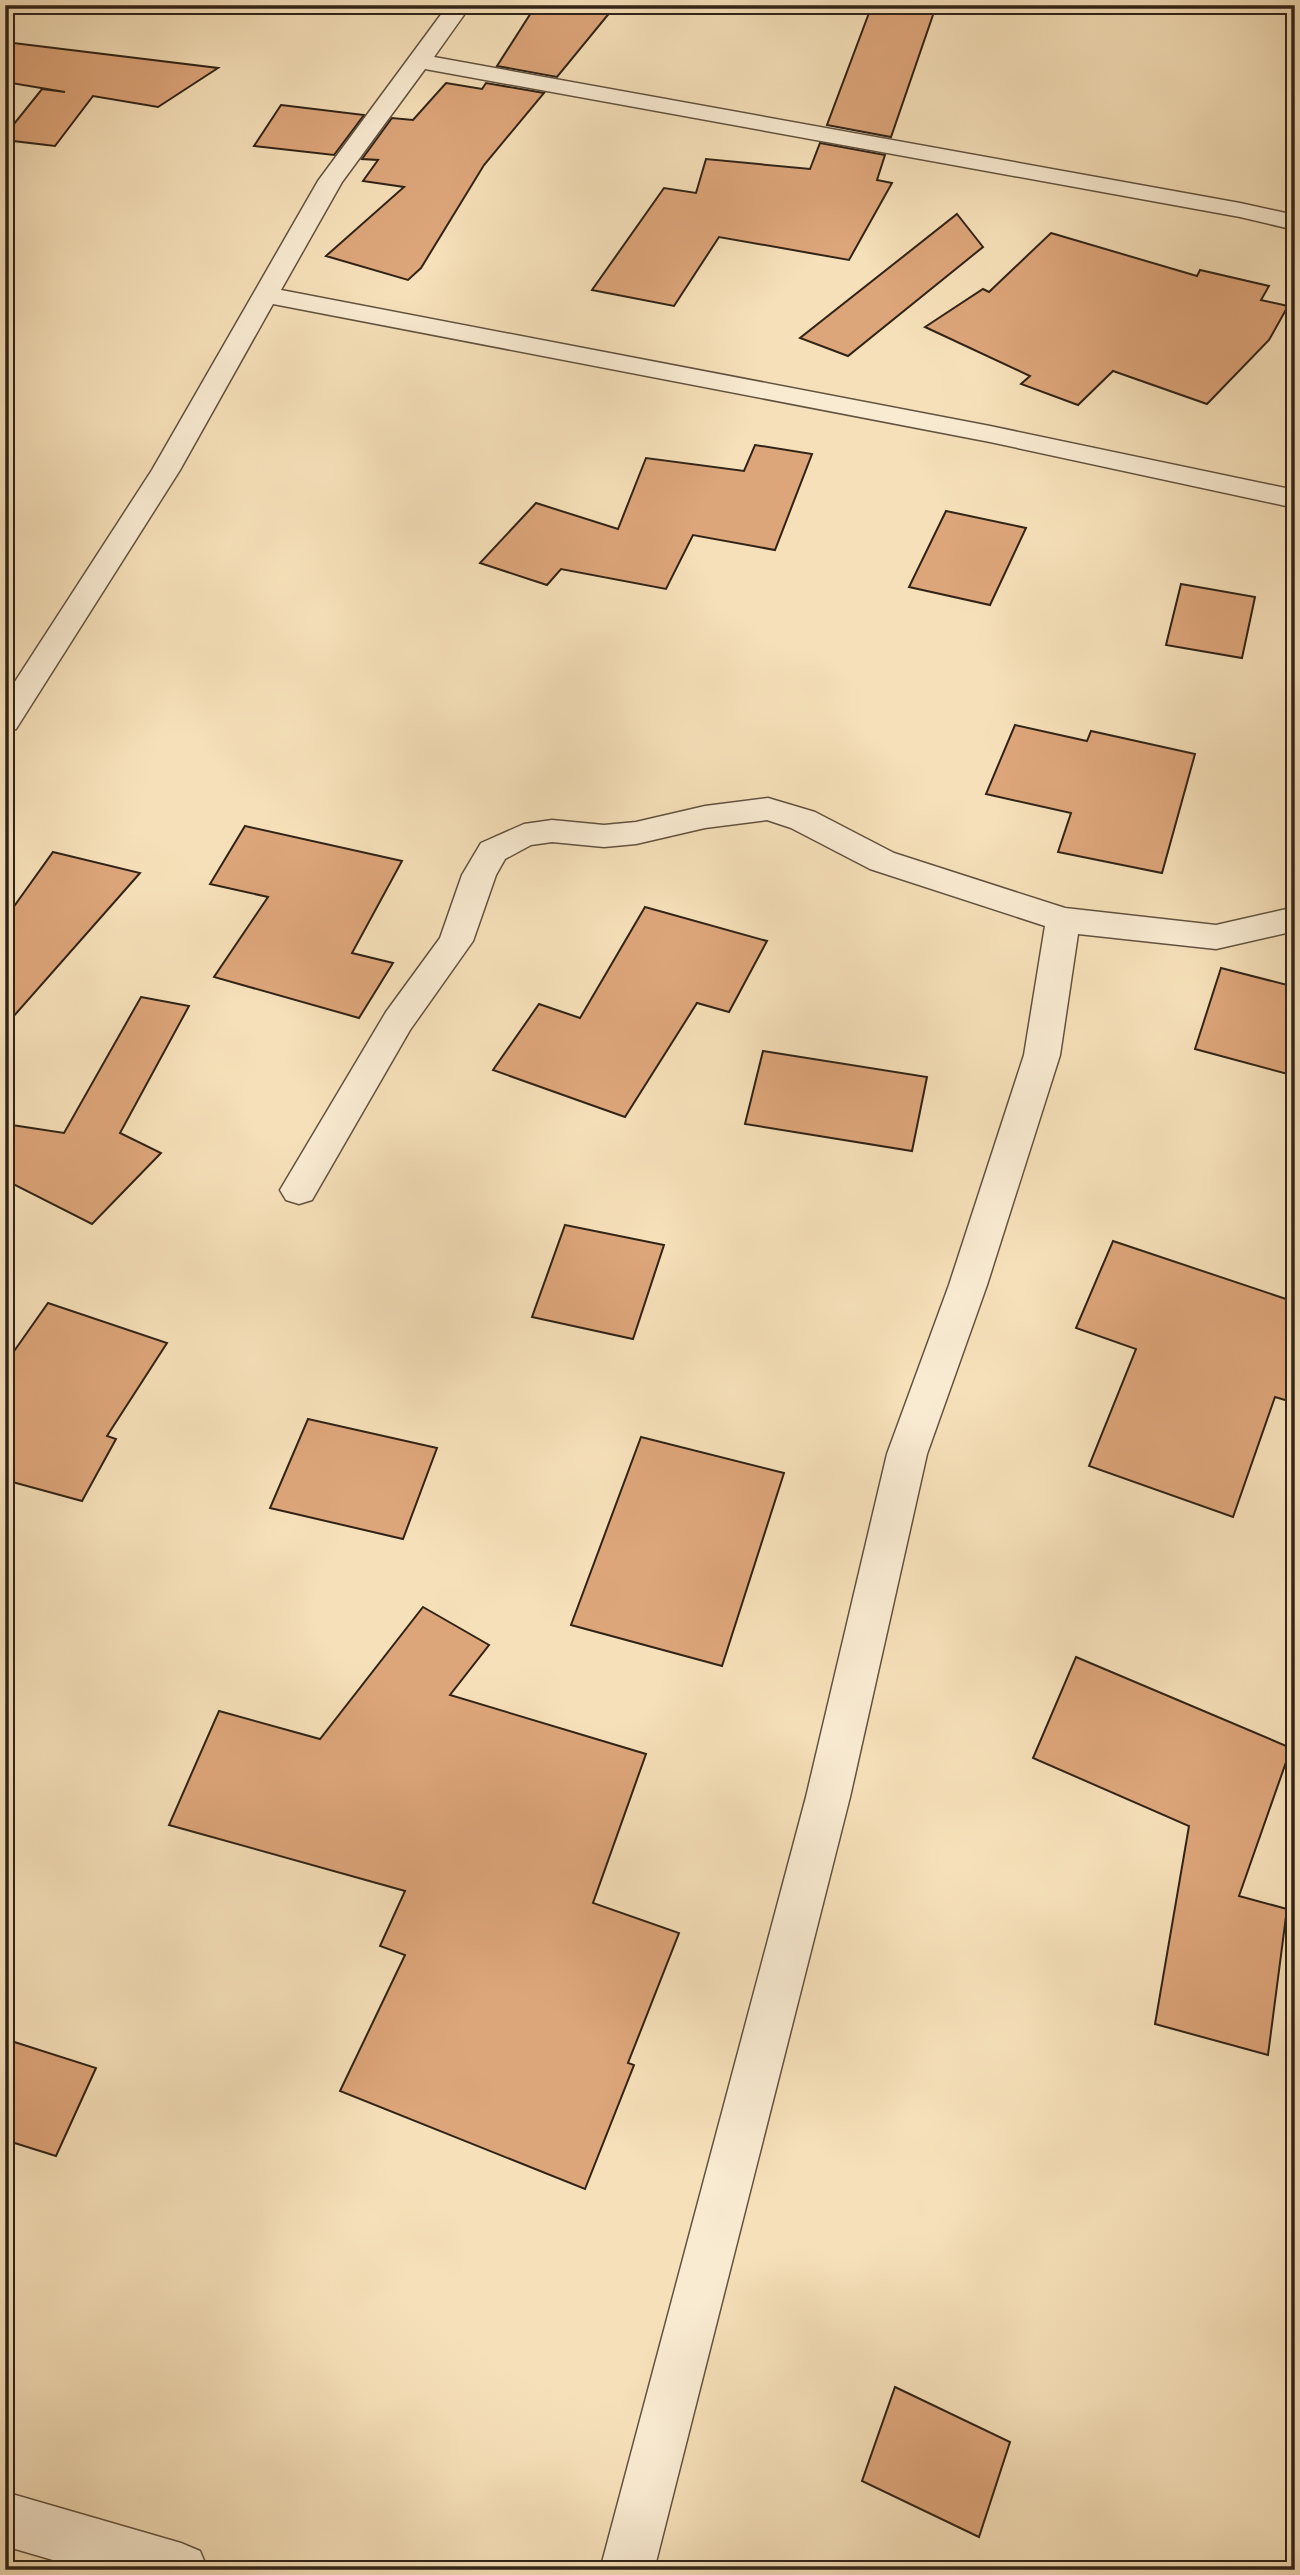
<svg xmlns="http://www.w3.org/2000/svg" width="1300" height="2575" viewBox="0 0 1300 2575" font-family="'Sorts Mill Goudy',serif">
  <rect width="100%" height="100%" fill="#f6e0b9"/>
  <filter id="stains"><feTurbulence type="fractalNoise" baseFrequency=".00286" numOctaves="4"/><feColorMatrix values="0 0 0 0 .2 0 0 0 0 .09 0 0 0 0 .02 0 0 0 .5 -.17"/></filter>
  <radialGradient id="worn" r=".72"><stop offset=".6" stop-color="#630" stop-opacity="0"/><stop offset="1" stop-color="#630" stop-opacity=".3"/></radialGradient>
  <g fill="#dda57a" stroke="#302317" stroke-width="2">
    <polygon points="536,5 616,5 557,77 497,66"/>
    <polygon points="872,5 900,5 934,12 891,137 827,125"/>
    <polygon points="5,42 218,68 158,107 93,96 55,146 5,140 5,135 42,89 65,92 5,82"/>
    <polygon points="446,83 482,89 486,83 544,93 484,165 421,268 408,280 326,256 404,187 363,181 378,160 362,159 392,118 413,120"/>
    <polygon points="281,105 364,115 334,155 254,146"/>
    <polygon points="820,143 885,155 877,180 892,183 849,260 719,237 674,306 592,290 664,188 696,193 706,159 810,169"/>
    <polygon points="957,214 983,247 848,356 800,338"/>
    <polygon points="1051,233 1197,276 1200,270 1269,286 1261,300 1288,306 1269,340 1207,404 1113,371 1078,405 1021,384 1030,376 925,327 983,289 989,292"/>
    <polygon points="755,445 812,454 775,550 693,535 666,589 561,569 547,585 480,563 536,503 618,529 646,458 744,471"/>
    <polygon points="946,511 1026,528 990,605 909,587"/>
    <polygon points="1181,584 1255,597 1242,658 1166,645"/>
    <polygon points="1015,725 1087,741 1091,731 1195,754 1162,873 1058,852 1071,813 986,794"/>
    <polygon points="245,826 402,861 352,953 393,963 359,1018 214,977 268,897 210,884"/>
    <polygon points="53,852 140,873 5,1026 5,919"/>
    <polygon points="645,907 767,941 729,1012 697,1003 625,1117 493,1070 539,1004 580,1018"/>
    <polygon points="1221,968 1295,987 1295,1076 1195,1049"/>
    <polygon points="141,997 189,1006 120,1133 161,1153 92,1224 5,1180 5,1124 64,1133"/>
    <polygon points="763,1051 927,1077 912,1151 745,1124"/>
    <polygon points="565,1225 664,1245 633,1339 532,1317"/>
    <polygon points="1113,1241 1295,1302 1295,1403 1275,1397 1233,1517 1089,1466 1136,1349 1076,1328"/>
    <polygon points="48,1303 167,1343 107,1436 116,1439 82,1501 5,1480 5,1364"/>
    <polygon points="308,1419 437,1448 403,1539 270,1508"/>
    <polygon points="641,1437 784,1473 722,1666 571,1625"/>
    <polygon points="423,1607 489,1645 450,1695 646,1754 593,1903 679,1933 628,2063 634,2065 585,2189 340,2091 405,1955 380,1946 405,1891 169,1825 219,1711 320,1739"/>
    <polygon points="1076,1657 1291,1748 1239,1896 1287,1909 1268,2055 1155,2024 1189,1826 1033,1758"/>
    <polygon points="5,2039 96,2068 56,2156 5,2140"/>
    <polygon points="895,2387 1010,2442 979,2537 862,2481"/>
  </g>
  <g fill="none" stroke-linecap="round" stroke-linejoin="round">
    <g stroke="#625240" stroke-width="3">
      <g id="minor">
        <polygon points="448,5 471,5 434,57 1240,203 1295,215 1295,230 1240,217 425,69 342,182 281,290 990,426 1295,490 1295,508 990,442 273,304 180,470 16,729 5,732 5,697 152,470 318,181"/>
        <polygon points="768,798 815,812 894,853 1065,908 1216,925 1295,907 1295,931 1216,949 1078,934 1060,1055 987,1285 927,1454 850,1797 654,2570 600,2570 806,1797 887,1454 949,1285 1024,1055 1045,926 870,869 791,828 767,820 705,828 636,844 604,847 552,842 531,845 505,859 496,875 473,941 410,1030 312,1200 299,1204 286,1200 280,1190 386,1012 440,938 462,875 481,843 524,824 552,820 604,825 636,822 705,806"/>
        <polygon points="5,2492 181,2543 200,2551 208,2570 87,2570 5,2546"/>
      </g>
    </g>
    <use href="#minor" fill="#f9ebd2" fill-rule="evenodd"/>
  </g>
  <rect width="1300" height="2575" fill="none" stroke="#f6e0b9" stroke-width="28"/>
  <rect x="7" y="7" width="1286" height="2561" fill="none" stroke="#302317" stroke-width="3.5"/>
  <rect x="14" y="14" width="1272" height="2547" fill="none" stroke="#302317" stroke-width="2"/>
  <rect width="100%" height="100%" filter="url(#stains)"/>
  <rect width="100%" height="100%" fill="url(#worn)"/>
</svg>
